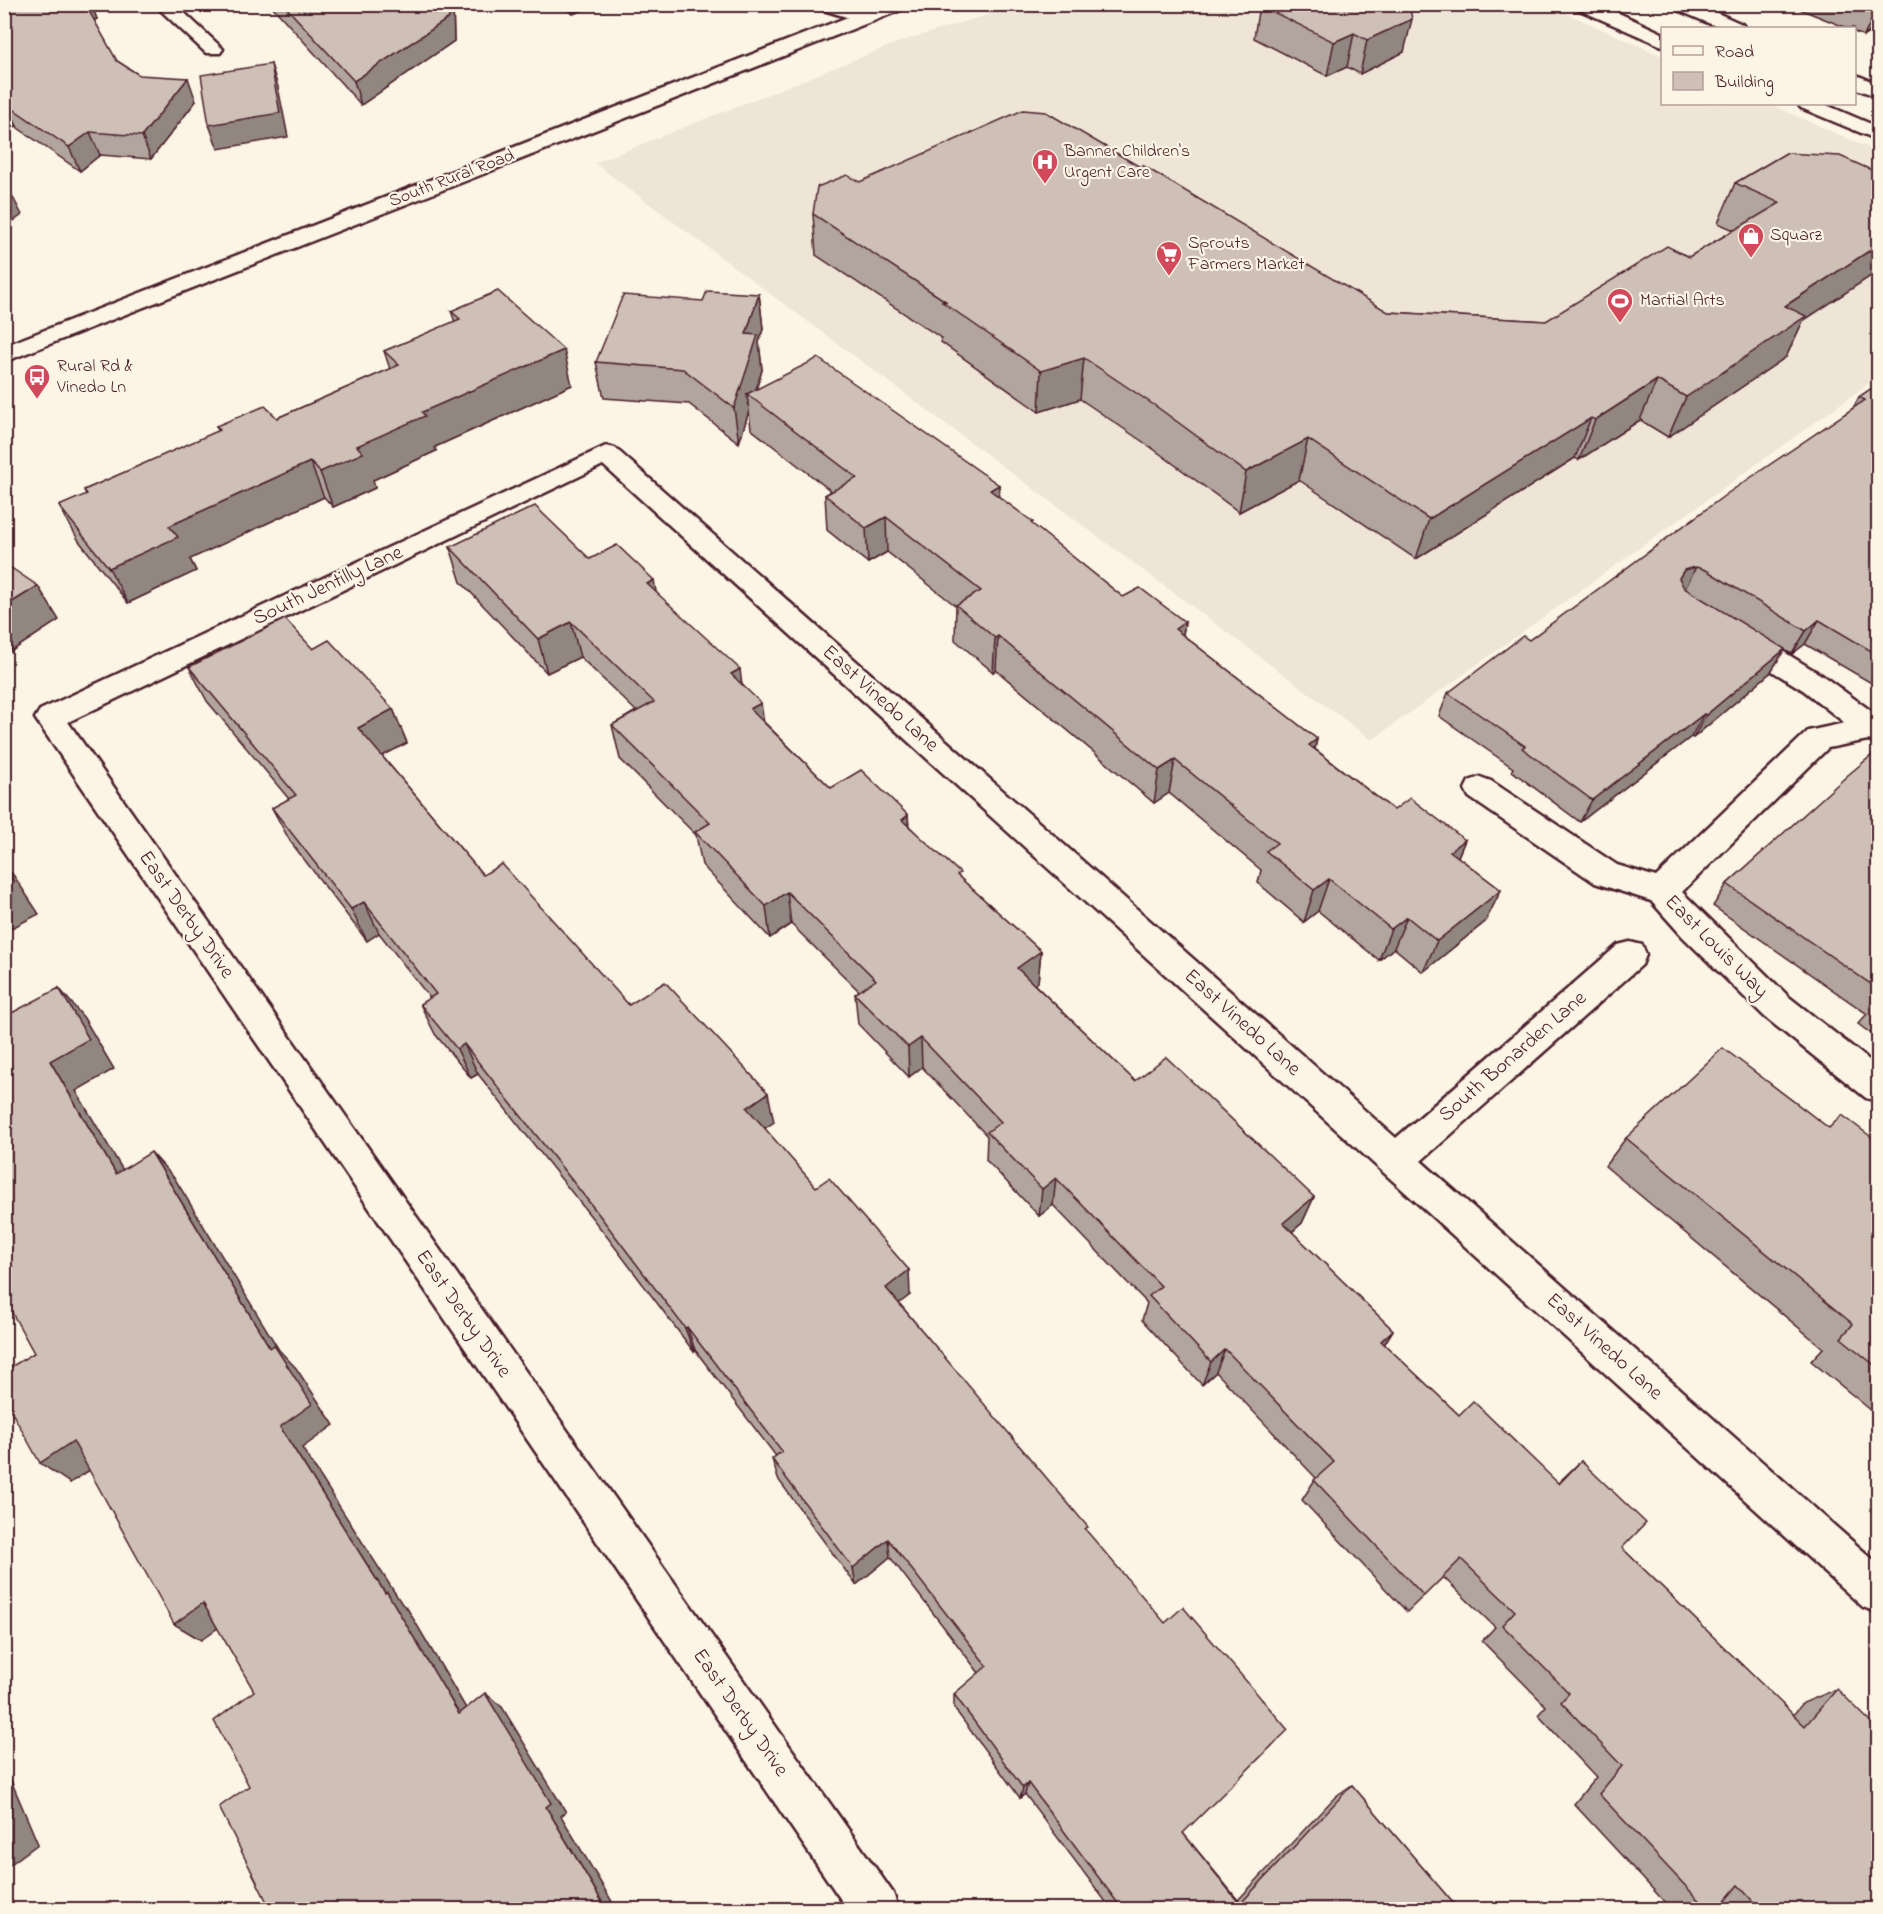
<svg xmlns="http://www.w3.org/2000/svg" width="1883" height="1914" viewBox="0 0 1883 1914" font-family="'Indie Flower',sans-serif">
  <rect width="100%" height="100%" fill="#fcf5e5"/>
  <filter id="ink" filterUnits="userSpaceOnUse"><feTurbulence type="fractalNoise" baseFrequency=".0167" numOctaves="2"/><feDisplacementMap in="SourceGraphic" scale="12" xChannelSelector="R" yChannelSelector="G"/><feConvolveMatrix kernelMatrix="1 2 1 2 8 2 1 2 1" color-interpolation-filters="sRGB"/></filter>
  <g filter="url(#ink)">
    <polygon fill="#eee5d7" points="1019,5 1548,5 1662,56 1662,104 1770,104 1878,152 1878,377 1372,740 594,163 899,42"/>
    <g fill="none" stroke-linecap="round" stroke-linejoin="round">
      <g stroke="#4a1f2b" stroke-width="5">
        <g id="minor">
          <polygon points="154,4 175,4 223,49 220,53 206,53"/>
          <path d="M 815,4 C 830,4 866,3 876,17 L 873,21 L 866,23 L 817,8 Z"/>
          <polygon points="606,446 615,448 1396,1138 1618,945 1630,942 1642,945 1646,955 1642,965 1421,1161 1878,1564 1878,1613 1863,1607 603,465 68,722 893,1893 899,1910 848,1910 35,718 40,710"/>
          <polygon points="1738,627 1748,630 1823,676 1878,716 1878,743 1868,740 1828,748 1682,892 1789,997 1878,1067 1878,1102 1866,1098 1765,1017 1683,937 1651,901 1595,883 1469,797 1465,789 1469,781 1480,777 1491,781 1617,865 1656,877 1808,731 1845,723 1803,690 1728,644 1724,637 1728,630"/>
        </g>
      </g>
      <g stroke="#4a1f2b" stroke-width="5">
        <g id="major">
          <polygon points="881,4 908,4 906,8 4,362 4,346"/>
          <polygon points="1573,4 1599,4 1662,33 1662,46 1575,8"/>
          <polygon points="1671,4 1697,4 1742,24 1745,28 1720,28 1673,8"/>
          <polygon points="1854,74 1878,84 1878,97 1854,88"/>
          <polygon points="1798,104 1824,104 1878,127 1878,140 1801,108"/>
        </g>
      </g>
      <use href="#minor" fill="#fcf5e5" fill-rule="evenodd"/>
      <use href="#major" fill="#fcf5e5" fill-rule="evenodd"/>
    </g>
    <g fill="#b2a59d" stroke="#4a1f2b" stroke-width="1.5">
      <polygon points="4,4 91,4 97,19 94,20 117,61 139,75 196,101 151,159 100,155 80,171 18,128 17,126 10,128 4,117"/>
      <polygon points="270,4 453,4 454,41 361,105"/>
      <polygon points="558,4 599,4 573,14"/>
      <polygon points="1409,4 1404,52 1360,74 1347,67 1327,76 1254,38 1259,5"/>
      <polygon points="1787,4 1878,4 1878,31 1875,29 1864,36 1854,32 1854,28 1847,28"/>
      <polygon points="1786,153 1878,271 1803,321 1786,357 1668,437 1640,420 1579,460 1575,458 1416,559 1299,480 1239,512 1152,448 1080,399 1039,412 941,342 941,338 816,255 813,214 860,182 1388,312 1546,321 1689,257 1734,230 1718,223 1735,183"/>
      <polygon points="759,294 763,329 759,342 762,370 756,390 999,485 998,496 1033,525 1123,597 1185,622 1183,635 1317,739 1315,749 1394,810 1465,840 1458,857 1501,890 1485,922 1423,972 1394,948 1379,960 1318,911 1304,922 1258,883 1261,870 1169,793 1154,803 996,670 993,672 955,640 956,606 887,552 868,563 827,530 825,495 831,491 751,429 749,411 739,443 689,404 604,398 596,362 703,301"/>
      <polygon points="451,311 572,385 435,447 436,451 373,480 375,488 333,507 324,497 190,559 196,571 128,603 79,541 59,506 86,495 84,490 219,431 216,426 277,418 390,369 384,351 455,322"/>
      <polygon points="1878,384 1878,687 1805,644 1792,654 1784,650 1770,673 1693,738 1691,737 1580,822 1512,771 1513,768 1439,716 1448,693 1529,640 1853,408 1859,397"/>
      <polygon points="450,547 590,559 656,592 742,684 764,722 831,788 908,815 909,826 960,878 1041,951 1038,982 1034,984 1135,1081 1314,1197 1302,1223 1292,1232 1393,1330 1384,1344 1459,1415 1558,1483 1581,1461 1622,1548 1793,1715 1803,1703 1837,1689 1878,1910 1723,1910 1720,1906 1717,1910 1672,1910 1574,1804 1596,1777 1538,1715 1546,1706 1482,1641 1495,1627 1443,1577 1407,1612 1302,1500 1316,1478 1216,1372 1202,1385 1142,1320 1147,1303 1053,1205 1039,1216 986,1160 987,1136 922,1067 909,1077 858,1024 855,994 859,991 791,924 770,938 702,865 696,835 620,759 612,725 636,711 580,657 547,673 461,582"/>
      <polygon points="313,649 393,709 407,743 382,756 483,875 629,1005 774,1122 764,1128 910,1295 899,1303 1087,1531 1183,1833 1238,1900 1336,1796 1352,1785 1459,1910 1112,1910 1025,1794 1020,1798 954,1708 954,1694 979,1673 890,1557 856,1585 778,1479 772,1459 776,1456 695,1350 694,1352 608,1238 478,1074 471,1078 435,1034 420,1004 430,998 379,933 367,941 290,841 272,808 289,799 207,701 189,667"/>
      <polygon points="1878,750 1878,1039 1858,1024 1867,1014 1713,906 1727,884"/>
      <polygon points="1829,1128 1878,1142 1878,1416 1811,1361 1823,1348 1605,1166 1626,1138"/>
    </g>
    <g fill="#918680" stroke="#4a1f2b" stroke-width="1.5">
      <polygon points="85,4 91,4 97,19 91,21"/>
      <polygon points="448,4 453,4 454,41 361,105 354,81"/>
      <polygon points="571,4 599,4 573,14"/>
      <polygon points="1878,11 1878,22 1875,29 1864,36 1875,13"/>
      <polygon points="1412,19 1404,52 1360,74 1367,40"/>
      <polygon points="1354,33 1347,67 1327,76 1334,42"/>
      <polygon points="271,64 278,87 288,137 218,149 209,125"/>
      <polygon points="188,78 196,101 151,159 142,136"/>
      <polygon points="11,101 6,104 17,126 10,128 4,117 4,103"/>
      <polygon points="90,132 100,155 80,171 69,147"/>
      <polygon points="4,180 22,215 4,228"/>
      <polygon points="1878,245 1878,271 1803,321 1786,357 1668,437 1686,397 1785,306"/>
      <polygon points="759,294 763,329 759,342 762,370 753,399 747,394 749,411 739,443 734,408 746,334"/>
      <polygon points="564,350 572,385 435,447 436,451 373,480 375,488 333,507 320,472 357,446 422,412"/>
      <polygon points="1084,358 1080,399 1039,412 1041,371"/>
      <polygon points="1657,380 1640,420 1579,460 1595,420"/>
      <polygon points="1591,418 1575,458 1416,559 1429,519"/>
      <polygon points="1308,439 1299,480 1239,512 1246,472"/>
      <polygon points="310,462 324,497 190,559 196,571 128,603 109,568 169,526"/>
      <polygon points="999,485 998,520 990,490"/>
      <polygon points="886,517 887,552 868,563 866,528"/>
      <polygon points="1696,567 1684,591 1679,578 1684,570"/>
      <polygon points="654,580 660,615 647,584"/>
      <polygon points="38,586 59,620 4,656 4,607"/>
      <polygon points="1819,620 1805,644 1792,654 1806,631"/>
      <polygon points="571,622 580,657 547,673 538,639"/>
      <polygon points="1185,622 1179,657 1175,629"/>
      <polygon points="998,636 996,670 993,672 995,638"/>
      <polygon points="1785,649 1770,673 1693,738 1706,715"/>
      <polygon points="740,669 744,703 731,674"/>
      <polygon points="761,703 766,737 750,709"/>
      <polygon points="393,709 407,743 373,761 358,728"/>
      <polygon points="1704,714 1691,737 1580,822 1592,800"/>
      <polygon points="1317,739 1308,773 1309,745"/>
      <polygon points="1175,760 1169,793 1154,803 1159,770"/>
      <polygon points="908,815 909,848 902,820"/>
      <polygon points="1465,840 1451,873 1450,851"/>
      <polygon points="4,864 14,876 39,914 4,932"/>
      <polygon points="1329,879 1318,911 1304,922 1314,890"/>
      <polygon points="1501,890 1485,922 1423,972 1437,941"/>
      <polygon points="787,892 791,924 770,938 766,906"/>
      <polygon points="364,902 379,933 367,941 351,909"/>
      <polygon points="1407,917 1394,948 1379,960 1391,929"/>
      <polygon points="1041,951 1038,982 1015,999 1017,968"/>
      <polygon points="59,988 84,1018 114,1069 76,1091 141,1201 116,1174 50,1061"/>
      <polygon points="921,1038 922,1067 909,1077 908,1047"/>
      <polygon points="464,1044 478,1074 471,1078 457,1049"/>
      <polygon points="768,1093 774,1122 753,1137 747,1108"/>
      <polygon points="151,1152 175,1179 279,1350 296,1368 334,1425 302,1448 402,1604 407,1608 477,1727 459,1714 385,1593 280,1427 270,1348"/>
      <polygon points="1056,1178 1053,1205 1039,1216 1042,1189"/>
      <polygon points="1314,1197 1302,1223 1272,1249 1283,1223"/>
      <polygon points="909,1270 910,1295 888,1312 886,1288"/>
      <polygon points="687,1327 695,1350 694,1352 685,1328"/>
      <polygon points="1393,1330 1379,1353 1381,1341"/>
      <polygon points="1225,1349 1216,1372 1202,1385 1211,1362"/>
      <polygon points="73,1441 102,1462 70,1483 40,1463"/>
      <polygon points="888,1539 890,1557 856,1585 853,1568"/>
      <polygon points="203,1603 230,1619 201,1640 174,1624"/>
      <polygon points="485,1693 502,1707 566,1812 561,1816 617,1910 607,1910 546,1807"/>
      <polygon points="4,1764 38,1844 4,1869"/>
      <polygon points="1028,1783 1025,1794 1020,1798 1023,1788"/>
    </g>
    <g fill="#cfc0b7" stroke="#4a1f2b" stroke-width="1.5">
      <polygon points="4,4 85,4 117,61 139,75 188,78 142,136 90,132 69,147 6,104 11,101 4,103"/>
      <polygon points="283,4 448,4 449,18 354,81"/>
      <polygon points="1409,4 1412,19 1367,40 1354,33 1334,42 1259,5"/>
      <polygon points="1852,4 1878,4 1878,11 1875,13"/>
      <polygon points="271,64 280,113 209,125 201,75"/>
      <polygon points="1023,110 1046,112 1140,167 1142,165 1388,312 1546,321 1667,246 1689,257 1780,203 1735,183 1786,153 1840,156 1878,173 1878,245 1785,306 1806,316 1686,397 1657,380 1595,420 1591,418 1429,519 1308,439 1246,472 1157,407 1084,358 1041,371 941,301 947,302 813,214 817,187 847,175 860,182"/>
      <polygon points="498,291 564,350 422,412 425,416 357,446 363,453 320,472 310,462 169,526 178,537 109,568 59,506 87,494 84,490 220,430 216,426 265,406 277,418 399,365 384,351 460,319 451,311"/>
      <polygon points="707,291 759,294 746,334 758,335 734,408 683,369 596,362 623,295 703,301"/>
      <polygon points="818,358 999,485 990,490 1033,522 1031,523 1123,597 1140,588 1185,622 1175,629 1317,739 1309,745 1394,810 1410,798 1465,840 1450,851 1501,890 1437,941 1407,917 1391,929 1329,879 1314,890 1266,851 1277,843 1175,760 1159,770 998,636 995,638 956,605 981,591 886,517 866,528 825,495 857,478 747,394"/>
      <polygon points="1878,384 1878,433 1875,438 1878,443 1878,655 1819,620 1806,631 1706,570 1696,567 1684,570 1679,578 1684,588 1785,649 1706,715 1704,714 1592,800 1522,748 1525,746 1448,693 1523,636 1529,640 1728,493 1865,400 1859,397"/>
      <polygon points="535,506 590,559 617,545 654,580 647,584 740,669 731,674 761,703 750,709 831,788 861,770 908,815 902,820 960,873 957,875 1041,951 1017,968 1135,1081 1166,1057 1314,1197 1283,1223 1393,1330 1381,1341 1459,1415 1473,1401 1559,1484 1581,1461 1646,1523 1622,1548 1805,1726 1837,1689 1878,1729 1878,1910 1761,1910 1738,1885 1717,1910 1708,1910 1599,1794 1622,1766 1561,1702 1569,1693 1502,1625 1515,1611 1461,1559 1424,1596 1314,1480 1334,1462 1225,1349 1211,1362 1149,1296 1161,1286 1056,1178 1042,1189 987,1132 1001,1122 921,1038 908,1047 855,994 876,980 787,892 766,906 695,832 710,823 612,725 654,702 571,622 538,639 450,547"/>
      <polygon points="4,563 38,586 4,607"/>
      <polygon points="285,619 313,649 329,640 393,709 358,728 483,875 502,864 629,1005 665,982 768,1093 747,1108 816,1187 829,1178 909,1270 886,1288 1088,1527 1085,1529 1165,1623 1183,1607 1288,1730 1183,1833 1240,1904 1352,1785 1459,1910 1172,1910 1169,1905 1165,1910 1123,1910 1028,1783 1023,1788 954,1694 987,1666 888,1539 853,1568 772,1459 782,1451 687,1327 685,1328 597,1212 464,1044 457,1049 420,1004 436,994 364,902 351,909 272,808 296,795 189,667"/>
      <polygon points="1878,750 1878,989 1727,884 1848,775"/>
      <polygon points="4,868 14,882 4,887"/>
      <polygon points="59,988 89,1039 50,1061 116,1174 151,1152 270,1348 274,1345 312,1404 280,1427 385,1593 387,1592 459,1714 485,1693 551,1803 546,1807 607,1910 271,1910 219,1807 249,1786 214,1721 254,1691 203,1603 174,1624 73,1441 40,1463 4,1398 4,1371 34,1353 4,1298 4,1017"/>
      <polygon points="1723,1048 1829,1128 1842,1115 1878,1142 1878,1368 1841,1338 1853,1324 1626,1138"/>
    </g>
  </g>
  <defs>
    <g id="hospital-pin" transform="scale(1.35)"><path d="M0 17L-7.5 6A9.5 9.5 0 1 1 7.5 6Z" fill="#d1495b" stroke="#fcf5e5"/><path d="M-5-5h3v3.5h4V-5h3V5h-3V1.5h-4V5h-3Z" fill="#fff"/></g>
    <g id="shop-pin" transform="scale(1.35)"><path d="M0 17L-7.5 6A9.5 9.5 0 1 1 7.5 6Z" fill="#d1495b" stroke="#fcf5e5"/><path d="M-5-2.5h2.3a2.7 3.5 0 0 1 5.4 0H5L5.5 6h-11ZM-1.5-2.5h3a1.5 2.3 0 0 0-3 0Z" fill="#fff"/></g>
    <g id="supermarket-pin" transform="scale(1.35)"><path d="M0 17L-7.5 6A9.5 9.5 0 1 1 7.5 6Z" fill="#d1495b" stroke="#fcf5e5"/><path d="M-6-5.5h2.5l.6 2H6L4.5 2H-2.5L-4.4-4H-6ZM-1.5 3.2a1.3 1.3 0 1 0 .1 0ZM3 3.2a1.3 1.3 0 1 0 .1 0Z" fill="#fff"/></g>
    <g id="stadium-pin" transform="scale(1.35)"><path d="M0 17L-7.5 6A9.5 9.5 0 1 1 7.5 6Z" fill="#d1495b" stroke="#fcf5e5"/><path d="M0-5a6.5 5 0 1 0 0 10a6.5 5 0 1 0 0-10ZM-3.5-1.8h7v3.6h-7Z" fill="#fff"/></g>
    <g id="bus-pin" transform="scale(1.35)"><path d="M0 17L-7.5 6A9.5 9.5 0 1 1 7.5 6Z" fill="#d1495b" stroke="#fcf5e5"/><path d="M-5-6H5V4H4V6H2V4H-2V6H-4V4H-5ZM-3.5-4V0h7V-4ZM-3.5 1.2v1.5H-2V1.2ZM2 1.2v1.5H3.5V1.2Z" fill="#fff"/></g>
  </defs>
  <g fill-rule="evenodd">
    <use href="#hospital-pin" x="1045" y="162"/>
    <use href="#shop-pin" x="1751" y="236"/>
    <use href="#supermarket-pin" x="1169" y="254"/>
    <use href="#stadium-pin" x="1620" y="301"/>
    <use href="#bus-pin" x="37" y="377"/>
  </g>
  <g text-anchor="middle" dominant-baseline="central" stroke-width="4.5" stroke-linejoin="round" paint-order="stroke">
    <g font-size="18" fill="#4a1f2b" stroke="#fcf5e5" text-anchor="start">
      <text x="1064" y="152">Banner Children's<tspan x="1064" dy="21">Urgent Care</tspan></text>
      <text x="1770" y="236">Squarz</text>
      <text x="1188" y="244">Sprouts<tspan x="1188" dy="21">Farmers Market</tspan></text>
      <text x="1640" y="301">Martial Arts</text>
      <text x="57" y="367">Rural Rd &amp;<tspan x="57" dy="21">Vinedo Ln</tspan></text>
    </g>
    <g font-size="18" fill="#4a1f2b" stroke="#fcf5e5">
      <text transform="translate(452 179) rotate(-21)">South Rural Road</text>
    </g>
    <g font-size="21" fill="#4a1f2b" stroke="#fcf5e5">
      <text transform="translate(328 586) rotate(-25)">South Jentilly Lane</text>
      <text transform="translate(880 699) rotate(42)">East Vinedo Lane</text>
      <text transform="translate(186 915) rotate(55)">East Derby Drive</text>
      <text transform="translate(1716 947) rotate(45)">East Louis Way</text>
      <text transform="translate(1242 1023) rotate(42)">East Vinedo Lane</text>
      <text transform="translate(1513 1057) rotate(-41)">South Bonarden Lane</text>
      <text transform="translate(463 1314) rotate(55)">East Derby Drive</text>
      <text transform="translate(1604 1347) rotate(42)">East Vinedo Lane</text>
      <text transform="translate(740 1713) rotate(55)">East Derby Drive</text>
    </g>
  </g>
  <rect width="1883" height="1914" fill="none" stroke="#fcf5e5" stroke-width="24"/>
  <rect x="12" y="12" width="1859" height="1890" fill="none" stroke="#4a1f2b" stroke-width="2" filter="url(#ink)"/>
  <rect x="1661" y="27" width="195" height="78" fill="#fcf5e5" stroke="#b59f9b" stroke-width="1.5"/>
  <rect x="1673" y="46" width="30" height="9" fill="#fcf5e5" stroke="#b59f9b" stroke-width="1.5"/>
  <text x="1715" y="57" font-size="18" fill="#4a1f2b">Road</text>
  <rect x="1673" y="72" width="30" height="18" fill="#cfc0b7" stroke="#b59f9b" stroke-width="1.5"/>
  <text x="1715" y="87" font-size="18" fill="#4a1f2b">Building</text>
</svg>
